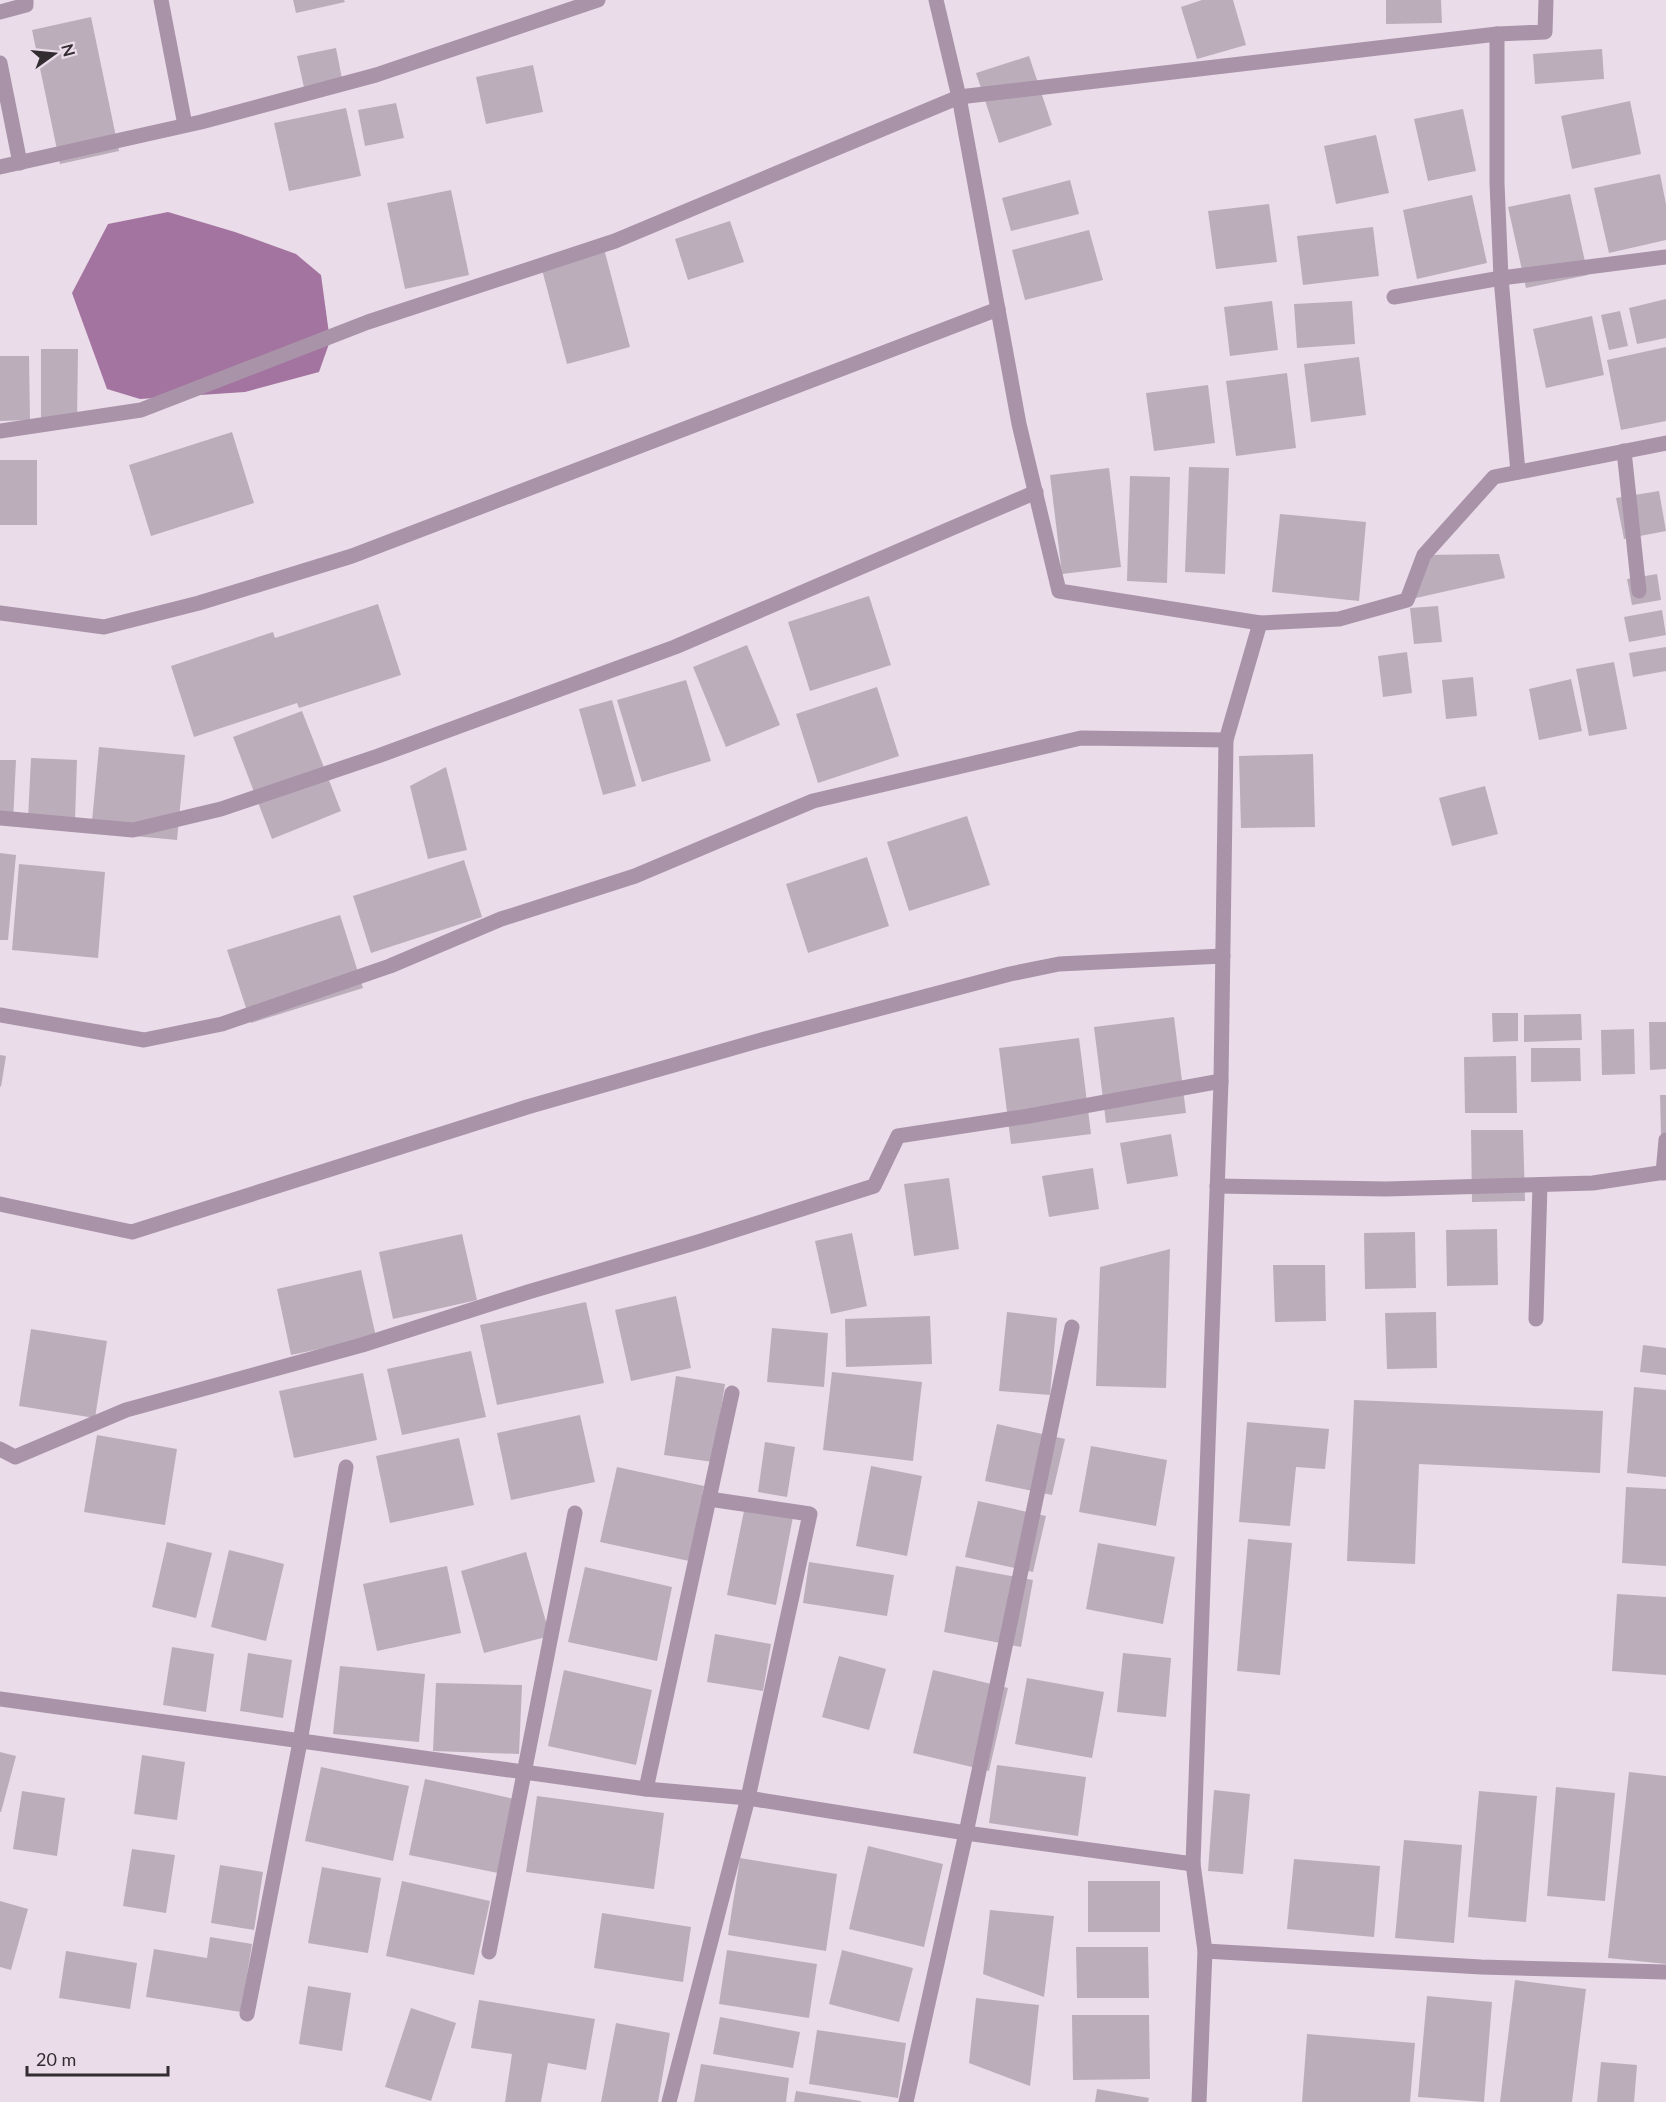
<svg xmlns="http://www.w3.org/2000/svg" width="1666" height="2102" viewBox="0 0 1666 2102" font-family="Lato,sans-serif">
  <rect width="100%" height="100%" fill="#ebdcea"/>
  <polygon fill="#a474a1" points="168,212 235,232 296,254 321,275 330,341 319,372 245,392 140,399 107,389 72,293 108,224"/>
  <g fill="#bbaeba">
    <polygon points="293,0 344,0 345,2 296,13"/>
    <polygon points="1202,0 1233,0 1246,45 1197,59 1181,7"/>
    <polygon points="1386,0 1441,0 1442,23 1386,24"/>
    <polygon points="91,17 119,151 60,164 32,30"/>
    <polygon points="336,48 343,84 305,92 297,56"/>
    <polygon points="1602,49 1604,79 1535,84 1533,54"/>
    <polygon points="1029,56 1052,125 999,143 976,73"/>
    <polygon points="533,65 543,112 486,124 476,77"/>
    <polygon points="1630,101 1641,154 1572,169 1561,116"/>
    <polygon points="396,103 404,138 365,146 358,110"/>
    <polygon points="346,108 361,176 289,191 274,123"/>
    <polygon points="1463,109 1476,171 1428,181 1414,119"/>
    <polygon points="1376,135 1389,193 1336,204 1324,146"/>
    <polygon points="1660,174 1666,204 1666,240 1609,253 1594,188"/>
    <polygon points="1070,180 1079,214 1011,231 1002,198"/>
    <polygon points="451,190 469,275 405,289 387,203"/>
    <polygon points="1570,194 1588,275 1526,288 1508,207"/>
    <polygon points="1472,195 1487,263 1417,279 1403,210"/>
    <polygon points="1269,204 1277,262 1216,269 1208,211"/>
    <polygon points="730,221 744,262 688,280 675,239"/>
    <polygon points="1373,227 1379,276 1303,285 1297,236"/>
    <polygon points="1089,230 1103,280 1025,300 1012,250"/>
    <polygon points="603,245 630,347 567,364 540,262"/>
    <polygon points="1666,299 1666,338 1637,344 1629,308"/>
    <polygon points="1272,301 1278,350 1230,356 1224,307"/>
    <polygon points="1352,301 1355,344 1297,348 1294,304"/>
    <polygon points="1620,311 1628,346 1609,350 1601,315"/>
    <polygon points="1592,316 1604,375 1546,388 1533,329"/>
    <polygon points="1666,347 1666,421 1621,430 1607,360"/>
    <polygon points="41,349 78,349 77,423 41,423"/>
    <polygon points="0,356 29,356 30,420 0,421"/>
    <polygon points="1359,357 1366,415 1311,422 1304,364"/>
    <polygon points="1287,373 1296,448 1236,456 1226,381"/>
    <polygon points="1208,385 1215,443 1154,451 1146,393"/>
    <polygon points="232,432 254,503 151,536 129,465"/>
    <rect x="0" y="460" width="37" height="65"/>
    <polygon points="1189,467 1229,468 1225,574 1185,572"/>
    <polygon points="1109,468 1121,567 1062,574 1050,475"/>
    <polygon points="1130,476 1170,477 1167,583 1127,581"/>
    <polygon points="1659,491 1666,531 1624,539 1616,498"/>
    <polygon points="1280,514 1366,522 1359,601 1272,592"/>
    <polygon points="1499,554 1505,578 1407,600 1424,555"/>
    <polygon points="1657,574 1661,600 1632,605 1627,579"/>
    <polygon points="869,596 891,665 810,691 788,622"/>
    <polygon points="378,604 401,675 299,708 297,703 194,737 171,666 273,632 275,638"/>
    <polygon points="1438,606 1442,642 1414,644 1410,608"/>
    <polygon points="1662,610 1666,635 1629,642 1624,617"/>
    <polygon points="747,645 780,725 726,747 693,667"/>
    <polygon points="1666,647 1666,671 1633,677 1629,653"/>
    <polygon points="1407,652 1412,693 1383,697 1378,656"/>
    <polygon points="1614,662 1627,729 1589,736 1576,669"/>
    <polygon points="1473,677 1477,716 1446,719 1442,680"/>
    <polygon points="1571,679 1582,731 1539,740 1529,689"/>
    <polygon points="686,680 711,761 642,782 617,700"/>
    <polygon points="877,687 899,756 818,783 796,714"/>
    <polygon points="612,700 636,786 603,795 579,709"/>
    <polygon points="302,711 341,811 272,839 233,737"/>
    <polygon points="99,747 185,755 177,840 91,832"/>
    <polygon points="1313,754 1315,827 1241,828 1239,756"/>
    <polygon points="31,758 77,760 75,821 28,819"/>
    <polygon points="0,760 16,760 13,822 0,821"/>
    <polygon points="446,767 467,850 428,859 410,786"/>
    <polygon points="1485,786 1498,834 1452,846 1439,798"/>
    <polygon points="967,816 990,885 909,911 887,842"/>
    <polygon points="0,853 16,855 8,940 0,940"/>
    <polygon points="867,857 889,926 808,953 786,884"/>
    <polygon points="464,860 482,917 371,953 353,896"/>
    <polygon points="19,864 105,872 98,958 12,950"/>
    <polygon points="340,915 363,988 251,1023 227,950"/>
    <polygon points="1492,1013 1518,1013 1518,1041 1493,1042"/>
    <polygon points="1581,1014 1582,1040 1524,1042 1524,1015"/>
    <polygon points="1174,1017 1186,1113 1106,1123 1094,1027"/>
    <polygon points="1649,1022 1666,1022 1666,1069 1650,1070"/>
    <polygon points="1634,1029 1635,1074 1602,1075 1601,1030"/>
    <polygon points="1079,1038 1091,1134 1011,1144 999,1048"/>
    <polygon points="1531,1048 1580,1048 1581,1081 1531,1082"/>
    <polygon points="0,1055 6,1056 1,1087 0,1086"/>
    <polygon points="1516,1056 1517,1113 1465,1113 1464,1057"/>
    <polygon points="1660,1095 1666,1095 1666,1177 1662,1177"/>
    <polygon points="1471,1130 1523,1130 1525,1201 1472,1202"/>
    <polygon points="1171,1134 1178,1176 1127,1184 1120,1143"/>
    <polygon points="1093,1168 1099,1209 1049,1217 1042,1176"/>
    <polygon points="949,1178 959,1249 914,1256 904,1184"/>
    <polygon points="1497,1229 1498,1285 1447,1286 1446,1230"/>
    <polygon points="1415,1232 1416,1288 1365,1289 1364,1233"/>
    <polygon points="852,1233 867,1306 831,1314 815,1241"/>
    <polygon points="462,1234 477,1300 393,1319 379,1252"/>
    <polygon points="1170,1249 1166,1388 1096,1386 1100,1267"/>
    <polygon points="1273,1265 1325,1265 1326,1321 1275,1322"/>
    <polygon points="361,1270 376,1337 291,1355 277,1289"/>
    <polygon points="676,1296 691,1368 631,1381 615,1310"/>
    <polygon points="586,1302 604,1383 497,1405 480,1325"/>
    <polygon points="1007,1312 1057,1318 1050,1395 999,1391"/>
    <polygon points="1436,1312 1437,1368 1387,1369 1385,1313"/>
    <polygon points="930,1316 932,1364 846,1367 845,1319"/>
    <polygon points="772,1328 828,1333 824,1387 767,1382"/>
    <polygon points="31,1329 107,1341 95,1418 19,1406"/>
    <polygon points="1643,1345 1666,1348 1666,1375 1640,1372"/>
    <polygon points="471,1351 486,1417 402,1435 387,1369"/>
    <polygon points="832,1372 922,1382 913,1461 823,1450"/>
    <polygon points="363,1373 377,1440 294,1458 279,1391"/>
    <polygon points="676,1376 725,1384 713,1462 664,1455"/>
    <polygon points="1634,1387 1666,1390 1666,1477 1627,1473"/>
    <polygon points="1354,1400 1603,1411 1600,1473 1419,1464 1415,1564 1347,1561"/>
    <polygon points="580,1415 595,1482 511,1500 497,1433"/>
    <polygon points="1247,1422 1329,1429 1325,1469 1296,1467 1290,1526 1239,1522"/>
    <polygon points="997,1424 1065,1439 1052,1495 985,1481"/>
    <polygon points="97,1435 177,1449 165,1525 84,1512"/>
    <polygon points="459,1438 474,1505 390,1523 376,1456"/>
    <polygon points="765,1442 795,1447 787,1497 758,1492"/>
    <polygon points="1091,1446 1167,1460 1156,1526 1079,1512"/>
    <polygon points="871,1466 922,1476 907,1556 856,1546"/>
    <polygon points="617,1467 704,1486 689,1561 600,1542"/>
    <polygon points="1626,1487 1666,1489 1666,1566 1622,1563"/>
    <polygon points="978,1501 1046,1516 1033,1572 965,1557"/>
    <polygon points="745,1506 793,1517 776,1605 727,1595"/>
    <polygon points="1248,1539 1292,1543 1280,1675 1237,1671"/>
    <polygon points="167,1542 212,1553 196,1618 152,1607"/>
    <polygon points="1098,1543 1175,1557 1163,1624 1086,1609"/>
    <polygon points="229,1550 284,1564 266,1641 211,1627"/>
    <polygon points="526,1552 550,1636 484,1653 461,1571"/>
    <polygon points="809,1562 894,1575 887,1616 803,1603"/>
    <polygon points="447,1566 461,1633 377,1651 363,1584"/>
    <polygon points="956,1566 1033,1580 1021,1647 944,1632"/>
    <polygon points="585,1567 672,1587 657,1661 568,1642"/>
    <polygon points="1617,1594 1666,1597 1666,1675 1612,1671"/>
    <polygon points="715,1634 771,1644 763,1691 707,1682"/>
    <polygon points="172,1647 214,1654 206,1712 163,1705"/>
    <polygon points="248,1653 292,1660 283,1718 240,1711"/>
    <polygon points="1123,1653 1171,1658 1166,1717 1117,1712"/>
    <polygon points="839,1656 886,1669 869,1730 822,1717"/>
    <polygon points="340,1666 425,1674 419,1742 333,1734"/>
    <polygon points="564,1670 652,1690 636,1765 548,1746"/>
    <polygon points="933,1670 1008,1688 989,1771 913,1753"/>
    <polygon points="1027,1678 1104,1692 1092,1758 1015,1744"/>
    <polygon points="436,1683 522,1685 519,1754 433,1751"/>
    <polygon points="0,1752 16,1756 1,1812 0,1812"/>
    <polygon points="142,1755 185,1762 177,1820 134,1814"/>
    <polygon points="997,1765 1086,1777 1078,1836 989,1823"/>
    <polygon points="321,1767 409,1786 393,1861 305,1841"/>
    <polygon points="1629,1772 1666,1776 1666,1964 1608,1958"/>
    <polygon points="425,1779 514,1799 498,1873 409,1855"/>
    <polygon points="1556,1787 1615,1793 1605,1901 1547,1896"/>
    <polygon points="1214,1790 1250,1794 1243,1874 1208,1871"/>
    <polygon points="22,1791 65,1798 57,1856 13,1849"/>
    <polygon points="1479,1791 1537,1796 1526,1922 1468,1917"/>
    <polygon points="537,1796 664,1813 654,1889 526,1872"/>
    <polygon points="1404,1840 1462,1845 1454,1943 1395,1938"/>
    <polygon points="868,1846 943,1864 924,1947 849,1929"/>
    <polygon points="132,1849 175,1855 166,1913 123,1906"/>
    <polygon points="740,1858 837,1874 826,1951 728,1935"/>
    <polygon points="1294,1859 1380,1866 1374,1937 1287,1929"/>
    <polygon points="220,1865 263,1872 254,1930 211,1923"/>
    <polygon points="322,1867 381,1878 368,1953 308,1943"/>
    <polygon points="402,1881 490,1901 474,1975 386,1956"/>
    <rect x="1088" y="1881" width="72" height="51"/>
    <polygon points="0,1901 28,1909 11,1970 0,1967"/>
    <polygon points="990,1910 1054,1916 1044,1997 983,1974"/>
    <polygon points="602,1913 691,1927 683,1982 594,1968"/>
    <polygon points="210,1937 252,1944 241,2012 146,1997 154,1949 207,1958"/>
    <polygon points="1076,1947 1148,1947 1149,1998 1077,1998"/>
    <polygon points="727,1950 817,1964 809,2018 719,2004"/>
    <polygon points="842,1950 913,1968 899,2022 829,2004"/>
    <polygon points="66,1951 137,1963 130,2009 59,1998"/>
    <polygon points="1515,1980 1586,1989 1572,2102 1500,2102"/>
    <polygon points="308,1986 351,1993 342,2051 299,2044"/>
    <polygon points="1427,1996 1492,2002 1484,2102 1418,2097"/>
    <polygon points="976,1998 1039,2005 1030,2086 969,2063"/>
    <polygon points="479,2000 595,2019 586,2070 548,2063 541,2102 505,2102 512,2054 471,2048"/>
    <polygon points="411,2008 456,2023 431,2101 385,2087"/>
    <polygon points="1072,2015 1149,2015 1150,2079 1073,2080"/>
    <polygon points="720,2017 800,2032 793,2068 713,2054"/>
    <polygon points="616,2023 670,2033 658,2102 601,2102"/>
    <polygon points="817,2030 906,2043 898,2098 809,2084"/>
    <polygon points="1307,2034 1415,2043 1410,2102 1302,2102"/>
    <polygon points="1601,2062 1637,2065 1634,2102 1597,2102"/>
    <polygon points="701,2064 789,2078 786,2102 694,2102"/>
    <polygon points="1097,2089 1149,2098 1148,2102 1095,2102"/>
    <polygon points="796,2091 861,2101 861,2102 794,2102"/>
  </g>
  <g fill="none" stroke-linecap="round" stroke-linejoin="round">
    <g stroke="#a993a8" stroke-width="15">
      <polyline points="161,0 185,125"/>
      <polyline points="936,0 959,97 1019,424 1059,591 1260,623 1339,619 1407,600 1424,555 1494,477 1666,443"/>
      <polyline points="0,12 26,5 26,0"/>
      <polyline points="1497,34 1545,32 1546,0"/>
      <polyline points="0,63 20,163"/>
      <polyline points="0,167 201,122 376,75 598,0"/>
      <polyline points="1394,297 1501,278 1666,257"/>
      <polyline points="0,431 141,410 368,322 615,241 959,97 1497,34 1497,183 1501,278 1518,472"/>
      <polyline points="1624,451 1639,591"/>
      <polyline points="0,613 104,627 199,603 352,556 998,309"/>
      <polyline points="0,818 133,830 221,809 378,756 675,647 1036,492"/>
      <polyline points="0,1015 144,1040 222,1024 390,966 501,919 635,876 813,801 1081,738 1226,740"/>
      <polyline points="1663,1173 1666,1140"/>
      <polyline points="1217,1186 1386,1189 1593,1183 1666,1172"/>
      <polyline points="0,1204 132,1232 527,1107 765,1039 1010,974 1059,964 1223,956"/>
      <polyline points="1536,1319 1540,1185"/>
      <polyline points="0,1449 15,1457 126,1410 362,1345 528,1292 698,1242 874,1186 898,1136 1029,1116 1221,1081"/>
      <polyline points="0,1699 646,1789 748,1798 966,1833 1193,1864"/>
      <polyline points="646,1789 732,1393"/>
      <polyline points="1205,1951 1481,1967 1666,1972"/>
      <polyline points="489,1952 575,1513"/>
      <polyline points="247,2014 300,1742 346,1467"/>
      <polyline points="669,2102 748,1798 810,1514 709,1499"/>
      <polyline points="906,2102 966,1833 1072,1327"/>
      <polyline points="1199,2102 1205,1951 1193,1864 1221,1081 1226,740 1260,623"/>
    </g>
  </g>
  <g transform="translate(54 54) rotate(75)" stroke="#ebdcea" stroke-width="4.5" paint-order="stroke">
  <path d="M0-4.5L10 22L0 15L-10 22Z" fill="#332d32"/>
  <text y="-9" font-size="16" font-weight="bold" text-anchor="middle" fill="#332d32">N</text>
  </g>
  <path d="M27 2066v9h141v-9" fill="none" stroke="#332d32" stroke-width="3"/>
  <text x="36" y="2066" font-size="18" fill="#332d32" stroke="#ebdcea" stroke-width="4.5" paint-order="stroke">20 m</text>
</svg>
